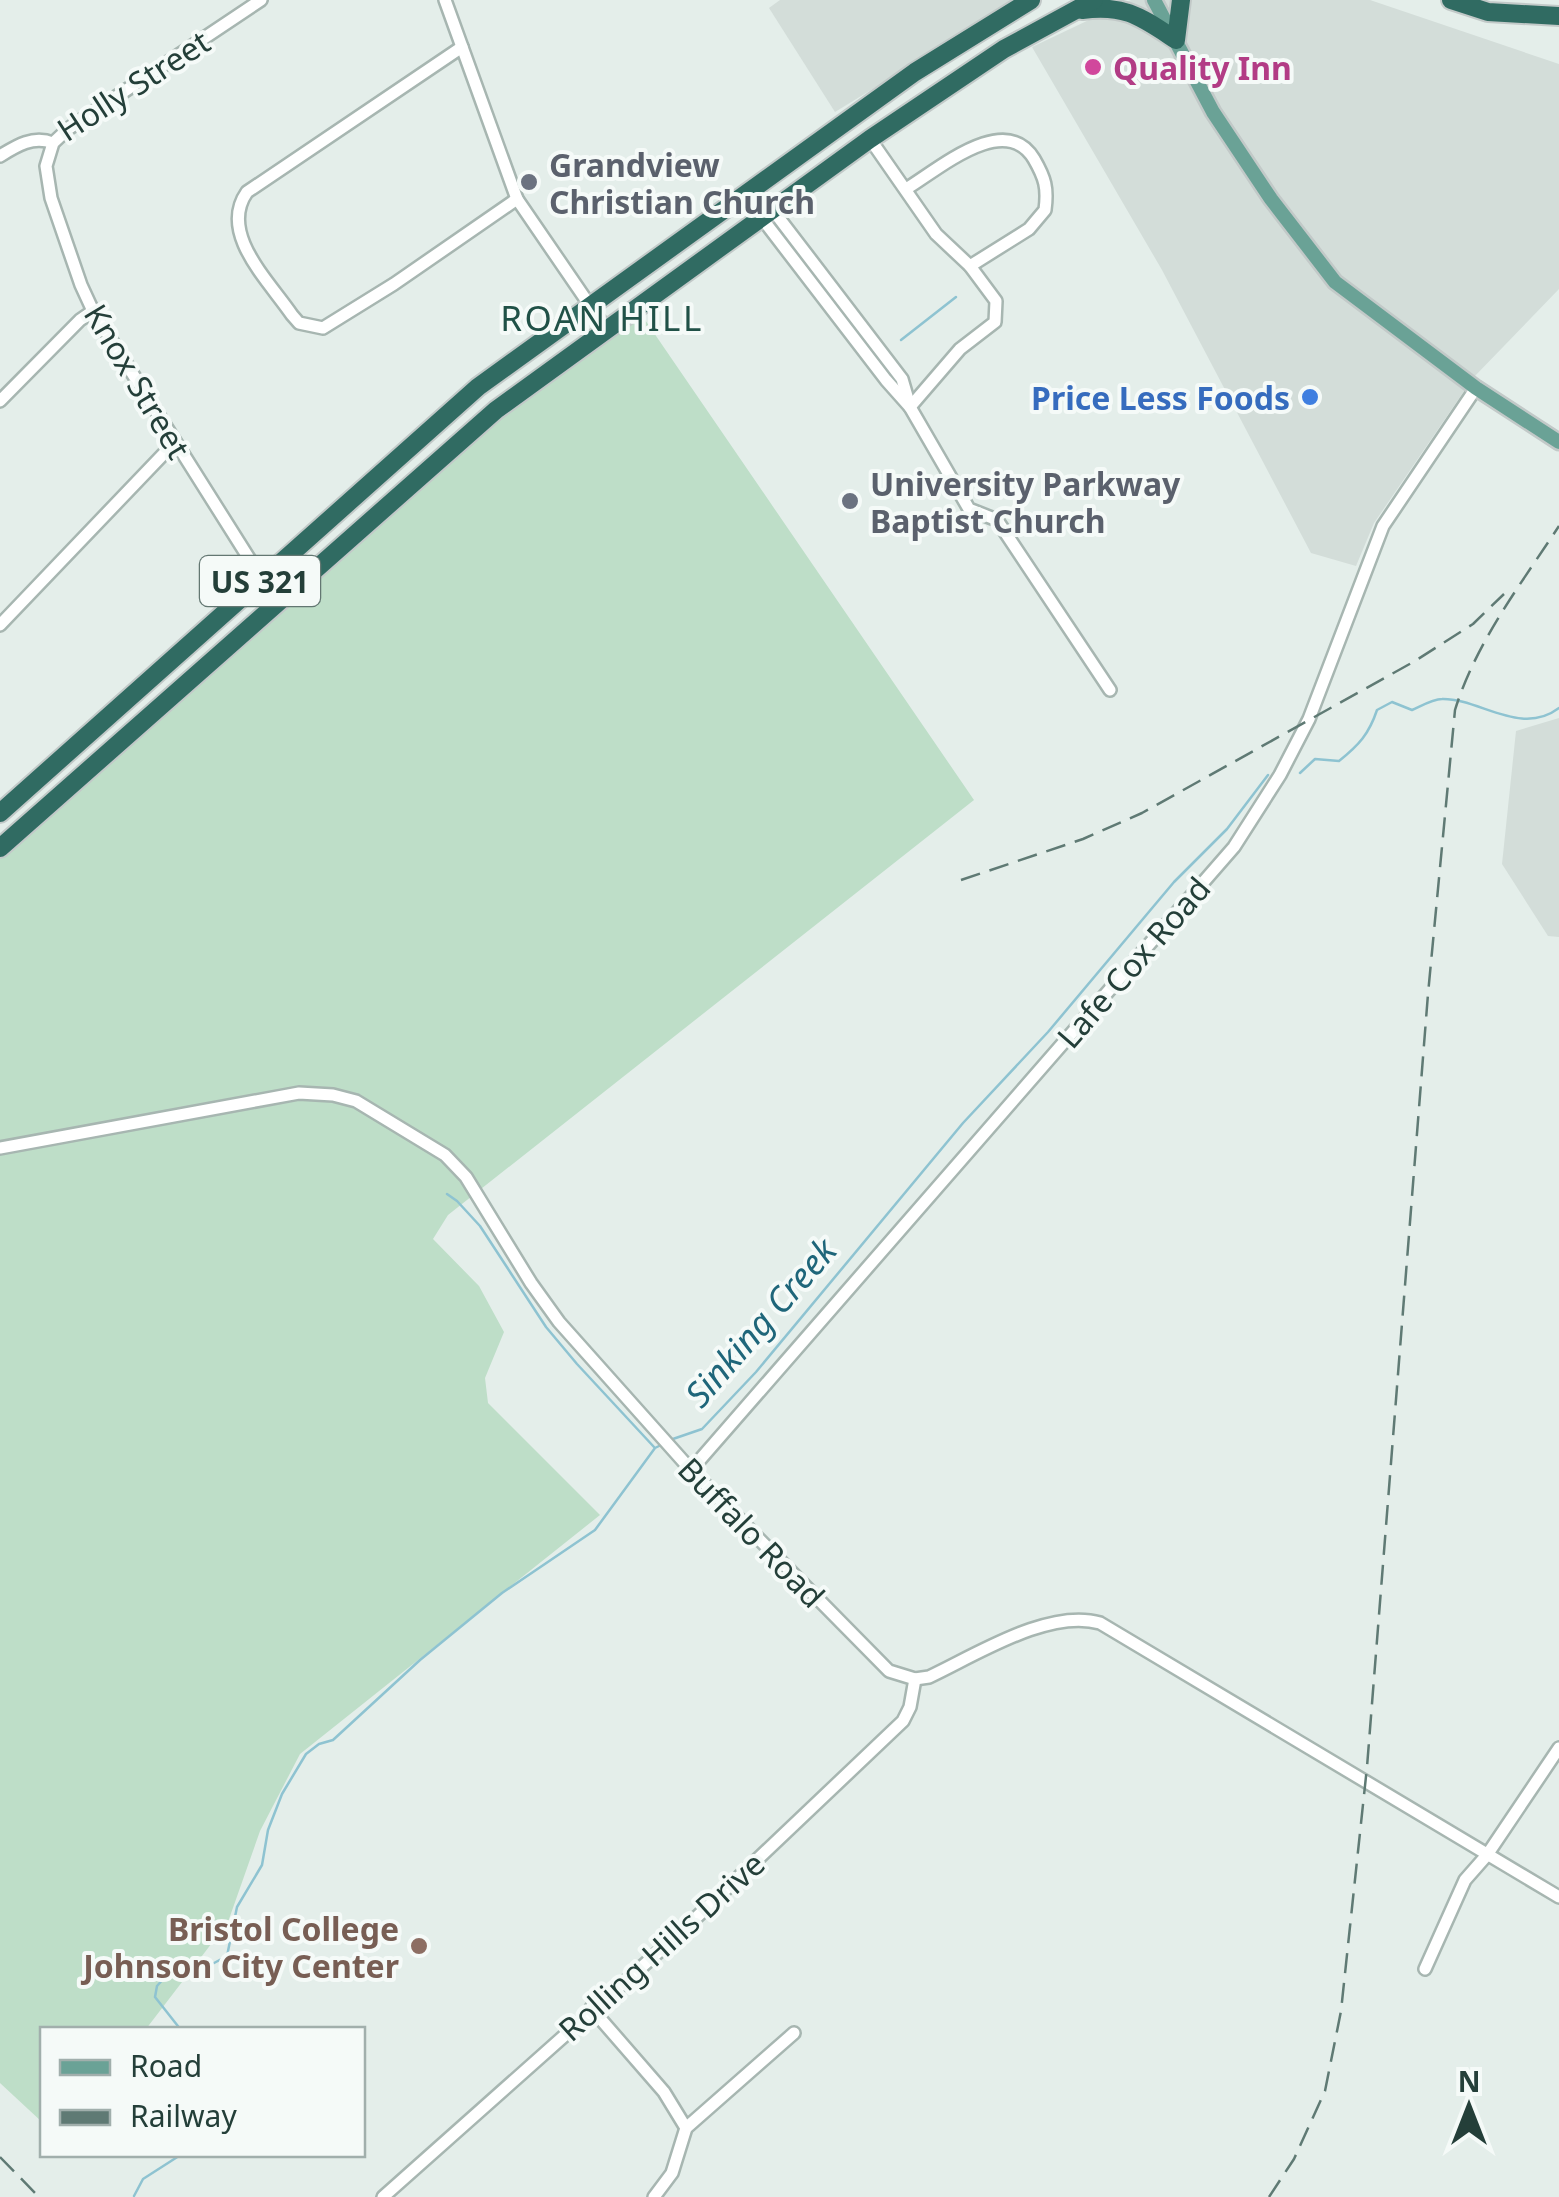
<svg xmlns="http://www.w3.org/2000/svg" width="1559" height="2197" viewBox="0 0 1559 2197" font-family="'Noto Sans',sans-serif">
  <rect width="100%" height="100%" fill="#e4eeea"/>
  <g fill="#d3ddd9">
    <polygon points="780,0 1018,0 835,112 769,8"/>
    <polygon points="1131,0 1370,0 1559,64 1559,289 1473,378 1374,523 1356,566 1311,553 1162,270 1032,47"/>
    <polygon points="1559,718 1559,937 1548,936 1502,864 1516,731"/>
  </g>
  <polygon fill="#bedec8" points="641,314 974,800 448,1215 433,1239 479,1286 504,1332 485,1378 488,1403 600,1515 300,1754 260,1831 228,1922 146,2029 42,2030 42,2122 0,2083 0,859 480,433"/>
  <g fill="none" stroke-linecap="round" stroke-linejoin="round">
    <g stroke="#8ec3d1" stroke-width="2.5">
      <polyline points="901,340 956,297"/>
      <path d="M 1300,773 L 1315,759 L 1339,761 C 1359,745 1369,734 1377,710 L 1392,702 L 1412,710 C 1421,706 1433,699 1442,699 C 1479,698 1521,737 1559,708"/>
      <polyline points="447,1194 457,1201 480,1226 546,1327 577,1364 654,1447"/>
      <polyline points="670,1440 702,1429 756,1372 963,1123 1048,1032 1174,882 1227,829 1268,775"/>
      <polyline points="181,2030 155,1997 157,1986 165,1977 203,1969 227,1956 237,1907 262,1865 268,1830 282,1794 306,1754 319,1744 333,1740 420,1660 502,1593 595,1530 655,1448 663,1444"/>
      <polyline points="134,2196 143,2179 182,2154"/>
    </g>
    <g stroke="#a7b6b1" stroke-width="16">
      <g id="minor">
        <polyline points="261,0 68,129 53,143 46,166 51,198 81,285 93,311 262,579 279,601"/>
        <polyline points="445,0 517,199 606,329"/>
        <path d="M 462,47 L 247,192 C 218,233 269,281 292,315 L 299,323 L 323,328 L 394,284 L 517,199"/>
        <polyline points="870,139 936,234 970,266 996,301 995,322 960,349 910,407"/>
        <path d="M 0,156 C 16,146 33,135 53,143"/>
        <path d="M 906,189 C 939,169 1005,111 1034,159 C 1045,178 1048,188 1045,210 L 1029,229 L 970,266"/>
        <polyline points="772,209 902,379 909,403"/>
        <polyline points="761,217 886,380 910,407 969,509 997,520 1110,690"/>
        <polyline points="0,401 80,320 93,311"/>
        <polyline points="0,625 175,442"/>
        <path d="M 0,1148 L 299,1093 L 333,1095 L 356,1101 L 445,1155 L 466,1177 L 531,1283 L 559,1322 L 691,1470 L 889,1671 L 915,1679 L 929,1677 C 976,1655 1049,1608 1100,1623 L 1559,1897"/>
        <polyline points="691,1470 1234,847 1280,775 1309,719 1383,526 1476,388"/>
        <polyline points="1425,1969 1465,1880 1487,1855 1559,1748"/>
        <polyline points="591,2008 664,2092 686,2128"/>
        <polyline points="383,2197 681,1932 903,1721 910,1707 915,1679"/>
        <polyline points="654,2197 672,2173 686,2128 794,2033"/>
      </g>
    </g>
    <g stroke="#c2c9c8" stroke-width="19">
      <polyline id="major" points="1154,0 1213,112 1271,199 1335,282 1476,388 1559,442"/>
    </g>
    <g stroke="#c2c9c8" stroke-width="22">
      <g id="highway">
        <polyline points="1451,0 1488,12 1559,16"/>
        <path d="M 1082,10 C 1125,4 1141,17 1176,40 L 1181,0"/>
        <polyline points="0,813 478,387 915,72 1031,0"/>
        <polyline points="0,848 496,410 870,139 1004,49 1094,0"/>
      </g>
    </g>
    <use href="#minor" stroke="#fff" stroke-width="11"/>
    <use href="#major" stroke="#6aa296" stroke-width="14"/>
    <use href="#highway" stroke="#306b62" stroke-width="18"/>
    <g stroke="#5f7a74" stroke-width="2.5" stroke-dasharray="20 10" stroke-linecap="butt">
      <polyline points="961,880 1083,839 1142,813 1415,661 1473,624 1504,594"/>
      <polyline points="0,2157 39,2197"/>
      <path d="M 1269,2197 L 1294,2159 L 1325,2091 L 1341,2011 L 1367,1767 L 1428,994 L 1455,710 C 1476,642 1521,584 1559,526"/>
    </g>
  </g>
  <circle fill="#d1479c" stroke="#f5faf8" stroke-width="4" cx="1093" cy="67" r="10"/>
  <g fill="#6b7280" stroke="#f5faf8" stroke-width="4">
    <circle cx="529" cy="182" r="10"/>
    <circle cx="850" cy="501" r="10"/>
  </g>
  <circle fill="#3f7fe0" stroke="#f5faf8" stroke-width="4" cx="1310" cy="397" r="10"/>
  <circle fill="#8d6e63" stroke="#f5faf8" stroke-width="4" cx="419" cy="1946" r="10"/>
  <g text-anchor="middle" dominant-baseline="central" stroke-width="8" stroke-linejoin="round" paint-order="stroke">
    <rect fill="#f5faf8" stroke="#637772" stroke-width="2.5" x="200" y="556" width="120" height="50" rx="8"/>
    <g font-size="30" font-weight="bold" fill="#243f39">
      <text x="260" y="581">US 321</text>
    </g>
    <g font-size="32" font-weight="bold" fill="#b23c85" stroke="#f5faf8" text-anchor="start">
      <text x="1113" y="67">Quality Inn</text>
    </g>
    <g font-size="32" fill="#243f39" stroke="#f5faf8">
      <text transform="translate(133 85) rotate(-33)">Holly Street</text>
      <text transform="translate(138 381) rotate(59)">Knox Street</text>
      <text transform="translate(1133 962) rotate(-49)">Lafe Cox Road</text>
      <text transform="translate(752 1532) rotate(46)">Buffalo Road</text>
      <text transform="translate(661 1946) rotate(-42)">Rolling Hills Drive</text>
    </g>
    <g font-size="32" font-weight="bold" fill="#5b616d" stroke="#f5faf8" text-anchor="start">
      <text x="549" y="164">Grandview<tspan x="549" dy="37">Christian Church</tspan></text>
      <text x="870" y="483">University Parkway<tspan x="870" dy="37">Baptist Church</tspan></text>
    </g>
    <g font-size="32" font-weight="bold" fill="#366cbe" stroke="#f5faf8" text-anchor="end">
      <text x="1290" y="397">Price Less Foods</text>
    </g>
    <g font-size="32" font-weight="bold" fill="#785e54" stroke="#f5faf8" text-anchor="end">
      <text x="399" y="1928">Bristol College<tspan x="399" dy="37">Johnson City Center</tspan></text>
    </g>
    <g font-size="35" letter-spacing="2.5" fill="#205147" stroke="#f5faf8">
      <text x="602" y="317">ROAN HILL</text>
    </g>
    <g font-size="35" font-style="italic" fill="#1f667a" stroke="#f5faf8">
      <text transform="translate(760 1322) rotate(-49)">Sinking Creek</text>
    </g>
  </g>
  <rect x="40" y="2027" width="325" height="130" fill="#f5faf8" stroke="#a1afac" stroke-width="2.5"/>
  <rect x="60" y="2060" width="50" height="15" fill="#6aa296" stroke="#a1afac" stroke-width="2.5"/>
  <text x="130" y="2077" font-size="30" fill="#243f39">Road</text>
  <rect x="60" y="2110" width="50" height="15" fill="#5f7a74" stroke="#a1afac" stroke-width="2.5"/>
  <text x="130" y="2127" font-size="30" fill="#243f39">Railway</text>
  <g transform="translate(1469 2107)" stroke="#f5faf8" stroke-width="8" paint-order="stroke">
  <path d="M0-8L18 38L0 25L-18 38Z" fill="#243f39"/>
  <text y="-15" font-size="28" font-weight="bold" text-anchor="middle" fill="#243f39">N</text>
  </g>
</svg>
